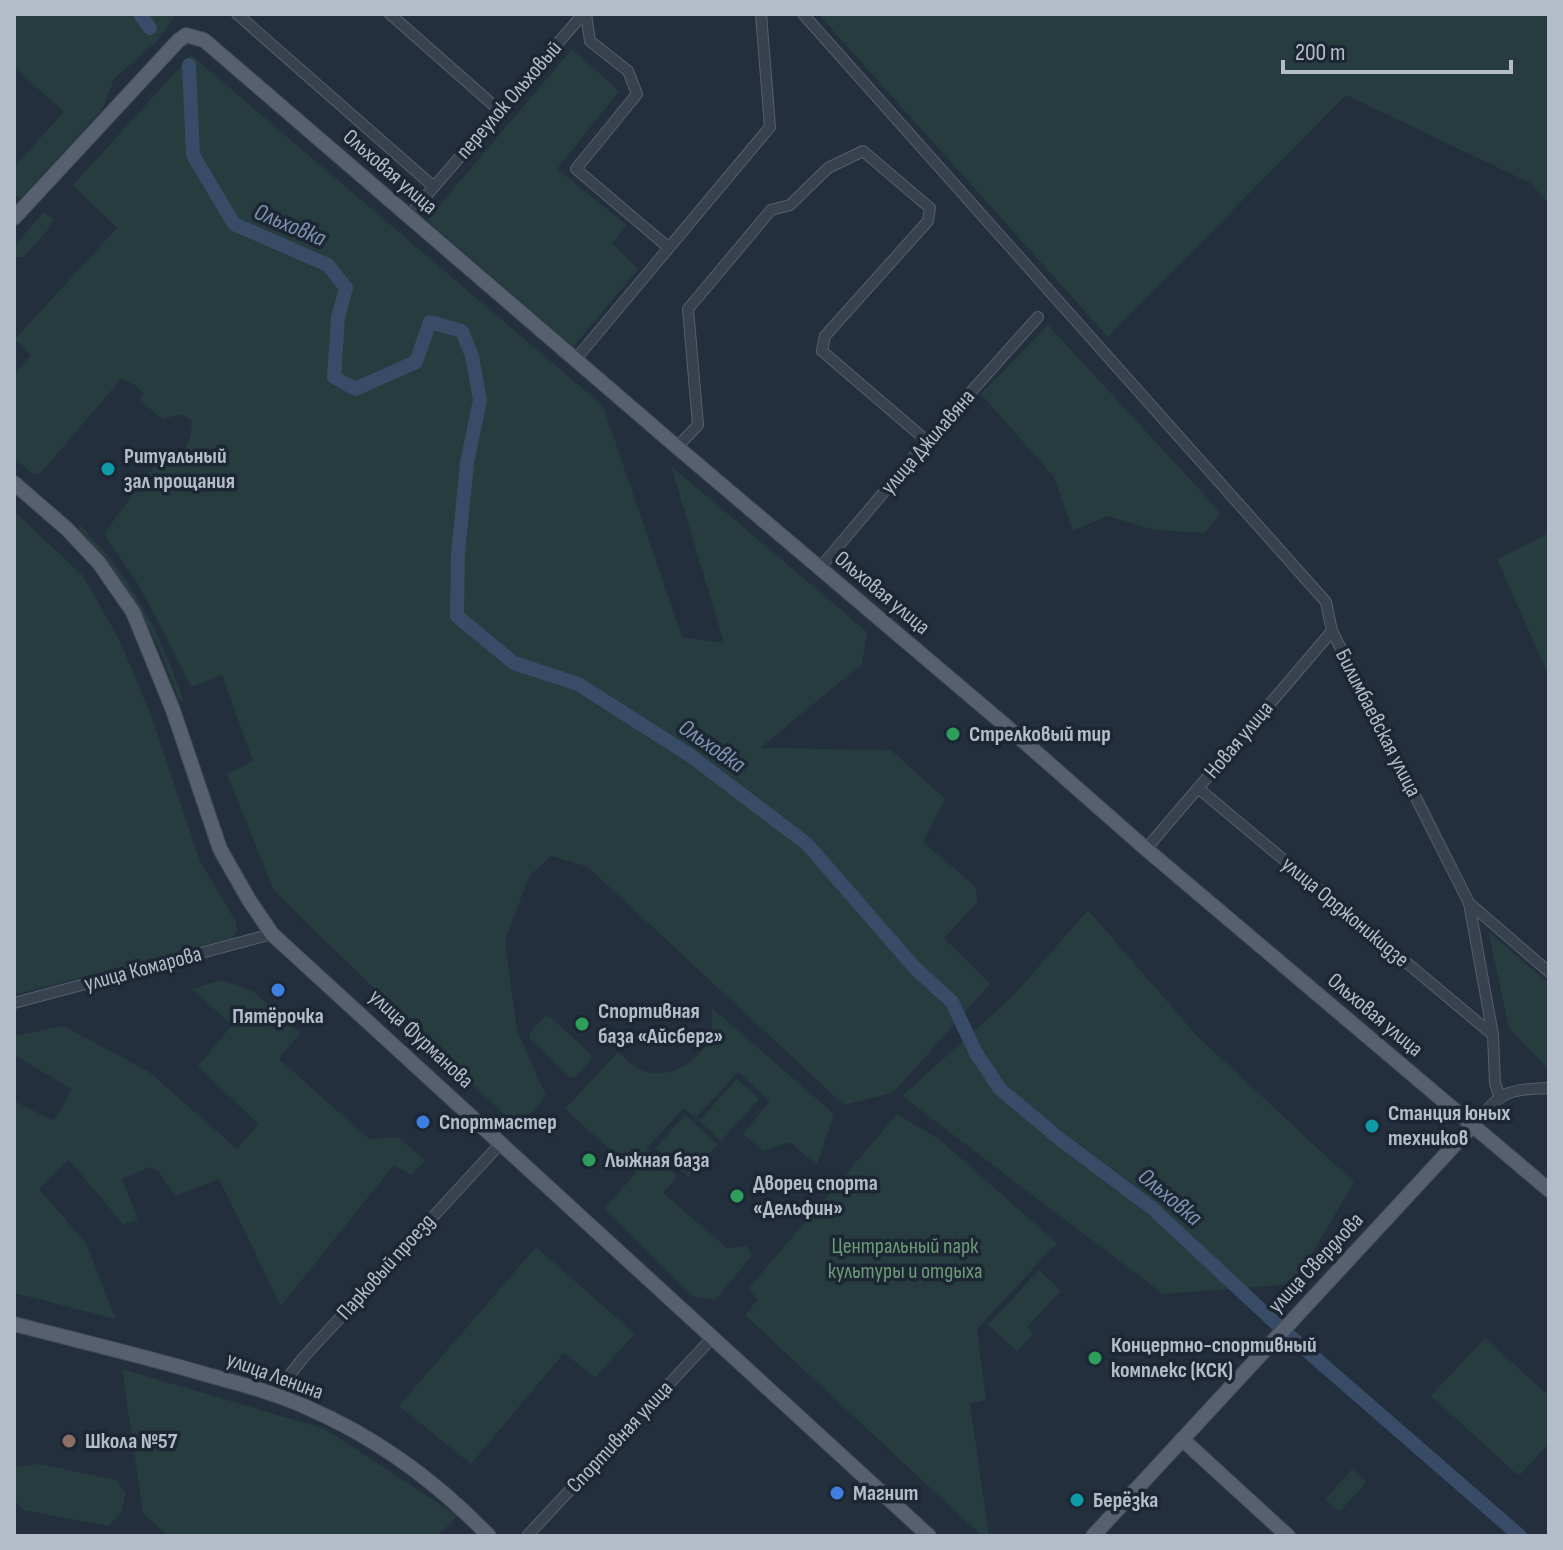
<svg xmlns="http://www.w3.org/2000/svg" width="1563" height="1550" viewBox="0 0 1563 1550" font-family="'Sofia Sans Condensed',sans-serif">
  <rect width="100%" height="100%" fill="#242f3e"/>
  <g fill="#263c3f">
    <polygon points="14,14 177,14 157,41 114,79 103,108 20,199 14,194 14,167 64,112 14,67"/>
    <polygon points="818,14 1549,14 1549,203 1530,183 1346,95 1108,337"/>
    <polygon points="572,49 619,91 557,169 627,225 612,243 638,269 573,347 427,220"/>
    <path d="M 191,55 L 603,406 L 682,637 L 724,643 L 671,466 L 867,632 L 862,664 L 760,748 L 891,750 L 945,799 L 923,842 L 976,887 L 977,903 L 944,938 L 990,984 L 893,1093 L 844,1105 L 588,867 L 551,856 L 529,876 L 505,941 L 517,1030 L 546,1096 L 518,1128 L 274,891 L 227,774 L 253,761 L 222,675 L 191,687 L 142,590 L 106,537 L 105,532 L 161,457 L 172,464 C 184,450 194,440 191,420 L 181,414 L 163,419 L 140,401 L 143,393 L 135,385 L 121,379 L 40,474 L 33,474 L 14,458 L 14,374 L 31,355 L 15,339 L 117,228 L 73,185 Z"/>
    <polygon points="44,212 53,219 51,226 24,257 16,257 14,246"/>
    <polygon points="1048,325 1221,513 1205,533 1154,530 1108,516 1073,531 1054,477 981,394"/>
    <polygon points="14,511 83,576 120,641 152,718 200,861 236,922 237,931 231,939 14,995"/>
    <path d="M 79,524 C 131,577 160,631 184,702 L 178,698 C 156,634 127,578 79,530 Z"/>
    <polygon points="1549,533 1549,677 1497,559"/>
    <polygon points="1088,910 1198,1037 1354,1182 1294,1284 1163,1294 902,1096 1014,995"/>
    <polygon points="1488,931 1549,984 1549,1069 1509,1028"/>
    <polygon points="221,980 253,991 300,1033 279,1059 369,1139 397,1137 426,1160 411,1175 394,1165 281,1306 219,1179 175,1196 159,1172 150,1167 122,1179 138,1220 123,1224 69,1160 39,1189 86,1243 116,1319 14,1293 14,1101 54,1121 72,1089 14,1055 14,1036 64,1026 149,1072 237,1149 258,1124 198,1066 232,1025 192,989"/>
    <path d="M 712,1008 L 834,1114 L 817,1165 L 790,1142 L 764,1151 L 743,1134 L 770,1101 L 738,1072 L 696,1118 L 684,1108 L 646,1149 L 677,1176 L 663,1193 L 727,1248 L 746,1246 L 752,1256 L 715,1300 L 694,1297 L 604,1209 L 636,1173 L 565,1109 L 618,1052 C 625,1058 634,1068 644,1071 C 670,1080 703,1060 711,1034 C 713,1027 712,1016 712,1008 Z"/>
    <polygon points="545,1016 550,1017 591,1054 591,1060 576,1077 570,1077 530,1039 529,1034"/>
    <polygon points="737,1079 759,1099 721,1141 699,1121"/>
    <polygon points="897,1114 940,1140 1057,1243 977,1329 986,1400 970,1404 989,1536 982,1536 745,1315 758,1299 748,1289"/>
    <polygon points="685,1115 718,1144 688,1177 656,1148"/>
    <polygon points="536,1247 635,1334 595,1377 564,1353 471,1464 399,1406"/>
    <polygon points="1039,1270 1061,1291 1027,1327 1033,1334 1017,1351 988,1325"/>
    <polygon points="1485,1338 1549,1396 1549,1443 1519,1476 1431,1396"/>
    <polygon points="122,1369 325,1429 458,1516 437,1536 168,1536 143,1513"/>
    <polygon points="39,1464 116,1480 126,1493 121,1514 108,1526 23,1510 14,1499 16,1467"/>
    <polygon points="1352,1469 1367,1482 1339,1512 1325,1499"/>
  </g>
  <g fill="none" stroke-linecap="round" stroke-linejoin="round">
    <g stroke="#394c67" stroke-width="14">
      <polyline points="140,14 150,28"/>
      <polyline points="189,65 193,155 234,224 328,265 346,288 338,317 334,377 355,389 416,362 430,322 462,331 472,356 480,400 467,463 458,553 457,616 514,663 578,684 691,756 807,844 915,968 952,1002 976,1053 1000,1089 1061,1140 1152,1208 1283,1330 1520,1536"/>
    </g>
    <g stroke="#565f6c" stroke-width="12">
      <g id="minor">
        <polyline points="237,14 434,187"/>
        <polyline points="390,14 500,111"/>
        <polyline points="586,14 590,41 628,71 637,94 576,169 669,248"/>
        <polyline points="803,14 1326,602 1332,631 1469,903 1493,1035 1495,1083 1499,1095"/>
        <polyline points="408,217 583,14"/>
        <polyline points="575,360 770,127 761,14"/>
        <polyline points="677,447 698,425 688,309 771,210 790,205 828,168 863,151 930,208 928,221 825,336 822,351 927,441"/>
        <polyline points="819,569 927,441 1038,317"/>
        <polyline points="1198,788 1493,1035"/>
        <polyline points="1146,849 1332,631"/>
        <polyline points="1469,903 1549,972"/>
        <polyline points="14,1003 272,934"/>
        <path d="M 1472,1126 C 1503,1092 1502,1090 1549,1088"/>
        <polyline points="281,1398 286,1380 303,1358 501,1143"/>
        <polyline points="527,1536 712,1338"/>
      </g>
    </g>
    <g stroke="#414a57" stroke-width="16">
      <g id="major">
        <polyline points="14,218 178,41 186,35 204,40 677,447 1020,738 1146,849 1549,1190"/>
        <polyline points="14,483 67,529 99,563 133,612 173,710 220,849 249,900 272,934 929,1536"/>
        <path d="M 14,1324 C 79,1341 144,1356 208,1375 C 241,1384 275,1393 306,1407 C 376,1437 437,1482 489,1536"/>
        <polyline points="1182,1439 1288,1536"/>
        <polyline points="1093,1536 1472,1126"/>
      </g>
    </g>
    <use href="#minor" stroke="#38414e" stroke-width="10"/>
    <use href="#major" stroke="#56606e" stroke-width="14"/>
  </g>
  <g fill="#0f9aa8" stroke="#1d2633" stroke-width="3">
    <circle cx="108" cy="469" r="8"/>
    <circle cx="1372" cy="1126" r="8"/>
    <circle cx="1077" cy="1500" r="8"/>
  </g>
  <g fill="#2e9e5b" stroke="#1d2633" stroke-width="3">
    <circle cx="953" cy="734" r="8"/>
    <circle cx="582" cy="1024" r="8"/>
    <circle cx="589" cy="1160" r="8"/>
    <circle cx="737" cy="1196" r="8"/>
    <circle cx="1095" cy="1358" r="8"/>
  </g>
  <g fill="#3f7fe0" stroke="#1d2633" stroke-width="3">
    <circle cx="278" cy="990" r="8"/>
    <circle cx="423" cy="1122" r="8"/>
    <circle cx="837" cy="1493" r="8"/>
  </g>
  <circle fill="#8d6e63" stroke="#1d2633" stroke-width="3" cx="69" cy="1441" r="8"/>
  <g text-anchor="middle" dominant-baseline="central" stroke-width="7" stroke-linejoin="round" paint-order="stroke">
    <g font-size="22" fill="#b4bcc9" stroke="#1d2633">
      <text transform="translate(509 100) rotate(-49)">переулок Ольховый</text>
      <text transform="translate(390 172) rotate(41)">Ольховая улица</text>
      <text transform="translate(928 442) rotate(-49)">улица Джилавяна</text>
      <text transform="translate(882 593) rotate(40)">Ольховая улица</text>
      <text transform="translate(1378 723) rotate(63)">Билимбаевская улица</text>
      <text transform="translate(1239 740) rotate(-50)">Новая улица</text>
      <text transform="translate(1345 912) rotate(40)">улица Орджоникидзе</text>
      <text transform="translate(143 969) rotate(-15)">улица Комарова</text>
      <text transform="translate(1375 1015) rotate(40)">Ольховая улица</text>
      <text transform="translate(421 1039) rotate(43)">улица Фурманова</text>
      <text transform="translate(1316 1263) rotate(-47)">улица Свердлова</text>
      <text transform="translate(386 1267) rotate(-48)">Парковый проезд</text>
      <text transform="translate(275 1376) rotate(20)">улица Ленина</text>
      <text transform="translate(620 1437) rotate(-47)">Спортивная улица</text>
    </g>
    <g font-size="22" font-weight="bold" fill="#b4bcc9" stroke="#1d2633" text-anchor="start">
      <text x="124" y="456">Ритуальный<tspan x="124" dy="25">зал прощания</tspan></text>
      <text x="969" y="734">Стрелковый тир</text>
      <text x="598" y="1011">Спортивная<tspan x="598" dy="25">база «Айсберг»</tspan></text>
      <text x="278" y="1016" text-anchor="middle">Пятёрочка</text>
      <text x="1388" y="1113">Станция юных<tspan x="1388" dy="25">техников</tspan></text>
      <text x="439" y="1122">Спортмастер</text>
      <text x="605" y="1160">Лыжная база</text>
      <text x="753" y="1183">Дворец спорта<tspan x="753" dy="25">«Дельфин»</tspan></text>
      <text x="1111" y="1345">Концертно-спортивный<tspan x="1111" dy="25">комплекс (КСК)</tspan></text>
      <text x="85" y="1441">Школа №57</text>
      <text x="853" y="1493">Магнит</text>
      <text x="1093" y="1500">Берёзка</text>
    </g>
    <g font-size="22" fill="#6b9a76" stroke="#1d2633">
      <text x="905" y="1246">Центральный парк<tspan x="905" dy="25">культуры и отдыха</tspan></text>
    </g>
    <g font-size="24" font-style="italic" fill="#7c92b1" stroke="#1d2633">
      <text transform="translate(290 225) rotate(23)">Ольховка</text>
      <text transform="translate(712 746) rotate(35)">Ольховка</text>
      <text transform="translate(1170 1197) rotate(40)">Ольховка</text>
    </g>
  </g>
  <rect width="1563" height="1550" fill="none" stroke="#b4bcc9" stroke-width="32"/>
  <path d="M1283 60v12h228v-12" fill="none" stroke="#b4bcc9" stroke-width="4"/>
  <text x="1295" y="60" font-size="24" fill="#b4bcc9" stroke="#1d2633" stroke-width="6" paint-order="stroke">200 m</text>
</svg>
